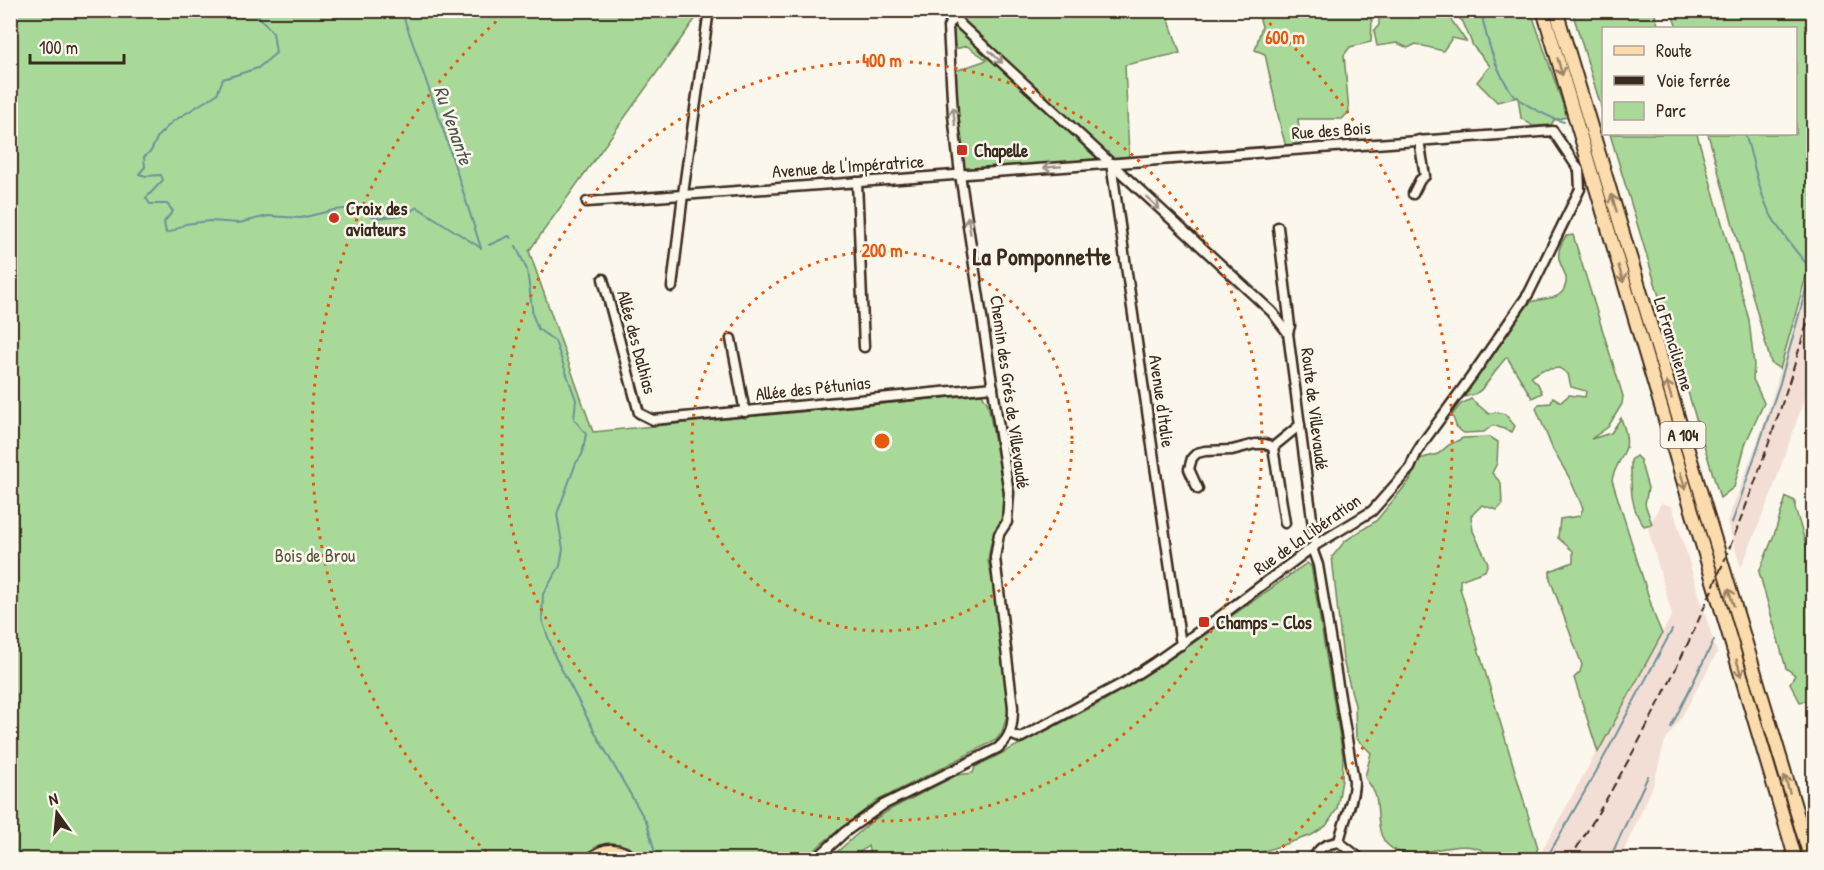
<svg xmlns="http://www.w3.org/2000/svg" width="1824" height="870" viewBox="0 0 1824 870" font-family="'Patrick Hand',sans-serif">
  <rect width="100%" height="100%" fill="#fbf7ec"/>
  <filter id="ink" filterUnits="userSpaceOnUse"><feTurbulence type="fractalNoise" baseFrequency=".0167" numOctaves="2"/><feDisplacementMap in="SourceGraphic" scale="12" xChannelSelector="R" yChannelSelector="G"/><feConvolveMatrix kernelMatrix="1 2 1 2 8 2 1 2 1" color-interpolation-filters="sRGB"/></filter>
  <g filter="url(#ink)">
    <g fill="#f3ded5">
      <polygon points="1813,254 1813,366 1802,406 1772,492 1741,568 1727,522 1762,429 1792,333"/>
      <polygon points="1661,503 1672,506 1717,653 1681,718 1665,741 1653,786 1620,859 1540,854 1672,615 1648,529"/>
    </g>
    <g fill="#a9d999" stroke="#72825c" stroke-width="1.5">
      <path d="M 10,11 L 698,11 L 696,18 L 529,251 L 593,432 L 982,394 L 988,404 L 1005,497 L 1003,517 L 994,533 L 990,547 L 988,561 L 996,596 L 1008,712 L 1002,732 L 996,740 L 877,801 L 822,843 L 806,859 L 645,859 C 637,850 618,840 606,846 C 599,848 592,856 585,860 L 11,859 Z"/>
      <polygon points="951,11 1166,11 1180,53 1125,65 1129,157 962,169 952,72 987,60 967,46 955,49"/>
      <polygon points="1257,11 1363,11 1367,12 1372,21 1371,42 1350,47 1344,55 1349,112 1342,119 1298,119 1301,149 1287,150 1281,129 1265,54 1255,50 1262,26"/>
      <polygon points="1379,11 1396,11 1399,13 1411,18 1415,11 1445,11 1466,41 1452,38 1443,51 1416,44 1408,48 1397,43 1377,46 1374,31 1379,25"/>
      <polygon points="1453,11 1531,11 1567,117 1554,120 1551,125 1533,126 1521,118 1518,97 1497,102 1477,82 1490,66 1473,46 1463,22"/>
      <polygon points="1572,11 1654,11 1659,28 1604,28 1603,113"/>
      <polygon points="1671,11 1813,11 1813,252 1780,369 1771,363 1708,134 1796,134 1796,28 1677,28"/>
      <polygon points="1610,134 1697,134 1743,298 1749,320 1754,365 1753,379 1764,403 1746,442 1734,487 1720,498"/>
      <path d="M 1573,235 L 1623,396 L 1622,404 L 1608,427 L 1591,439 L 1611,433 L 1621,418 C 1624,427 1628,437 1626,447 C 1622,459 1614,468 1612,480 L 1655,617 L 1662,634 L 1598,752 L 1574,678 L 1580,672 L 1582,665 L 1550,579 L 1550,571 L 1573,562 L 1573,551 L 1558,538 L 1560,519 L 1580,516 L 1583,508 L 1569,477 L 1553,450 L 1536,408 L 1539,404 L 1551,403 L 1553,397 L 1561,402 L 1569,395 L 1585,397 L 1586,391 L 1571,387 L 1568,374 L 1559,368 L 1542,370 L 1531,377 L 1538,384 L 1542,393 L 1532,398 L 1507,357 C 1497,366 1487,387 1478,392 C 1474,395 1469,396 1464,397 L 1524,310 C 1527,306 1530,302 1534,301 C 1544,298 1559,300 1564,289 C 1574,270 1546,264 1566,236 Z"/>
      <polygon points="1471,399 1489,414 1495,412 1505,414 1515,426 1512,432 1493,425 1484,432 1464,433 1457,428 1452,415 1461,404"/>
      <path d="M 1813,423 L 1813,494 C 1804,461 1803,456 1813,423 Z"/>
      <path d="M 1490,437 L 1498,442 L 1497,463 L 1492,473 L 1501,483 L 1502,505 L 1497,510 L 1482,505 L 1471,516 L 1473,531 L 1488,563 L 1485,571 L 1460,580 L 1460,588 L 1538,848 L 1535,855 L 1485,852 C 1461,836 1420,860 1397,851 C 1374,841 1380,817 1376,797 C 1374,790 1369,783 1365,777 L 1371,753 L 1356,738 L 1355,705 L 1343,660 L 1332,557 L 1345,541 L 1376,521 L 1410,480 L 1419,459 L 1438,454 L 1449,445 L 1463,438 Z"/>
      <path d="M 1636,456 L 1640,460 L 1648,488 L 1645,504 L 1652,524 L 1644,526 C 1629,508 1631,482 1631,460 Z"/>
      <polygon points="1786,497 1795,501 1795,508 1813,568 1813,699 1800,702 1790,683 1795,675 1786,668 1759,572 1774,535"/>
      <polygon points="1307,563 1311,566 1343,756 1342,780 1337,809 1326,826 1312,835 1241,859 871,860 868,846 851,859 829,859 872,821 891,809 957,775 973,773 975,767 1102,702 1175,656"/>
    </g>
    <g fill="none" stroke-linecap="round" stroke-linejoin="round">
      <g stroke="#6b9299" stroke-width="2">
        <polyline points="256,10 256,13 273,33 276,53 258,68 223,79 217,94 172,122 158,136 151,151 144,157 145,167 139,174 146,176 161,175 163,180 146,198 150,204 167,204 173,211 164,222 166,233 173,231 185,224 210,221 239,223 268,216 301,218 334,210 356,208 377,218 405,215 417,207 481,248"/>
        <polyline points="401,10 443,129 481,248"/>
        <path d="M 1481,10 C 1486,39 1495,69 1512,93 C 1520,103 1552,119 1564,122"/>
        <path d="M 1745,134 C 1754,161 1758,192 1772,217 C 1783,236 1797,253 1811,269"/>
        <polyline points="489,245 509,236 511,238"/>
        <polyline points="516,246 527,270 533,316 538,329 555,341 576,400 574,419 586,434 582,455 576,463 557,514 563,549 560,566 543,594 542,620 555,657 598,738 647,823 657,860"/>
        <polyline points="1732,523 1780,383 1814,261"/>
        <polyline points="1671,727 1714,640"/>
        <polyline points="1550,852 1596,772 1672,630"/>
        <polyline points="1611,856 1648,776"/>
      </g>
      <g stroke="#3b2a1e" stroke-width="13">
        <g id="minor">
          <path d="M 949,10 L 961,25 L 1272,312 L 1288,333 L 1315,542 L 1313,551 L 1318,565 L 1354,781 C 1354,801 1343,822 1339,842"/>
          <polyline points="1111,163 1181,645"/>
          <polyline points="857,182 864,347"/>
          <polyline points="1413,194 1420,180 1425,176 1419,140"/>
          <polyline points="587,202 1553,131 1579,170 1580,189 1529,293 1471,377 1424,441 1416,454 1410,468 1372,511 1314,546 1222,615 1154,663 1123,683 1020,738 1010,734"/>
          <polyline points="1278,227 1290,326 1288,333"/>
          <polyline points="603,279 639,413 653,420 993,387"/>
          <polyline points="672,287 683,194 709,10"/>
          <polyline points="731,339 745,412"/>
          <polyline points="1273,447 1285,523"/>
          <polyline points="1198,489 1189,469 1192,458 1197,453 1205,451 1232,450 1255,444 1265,444 1273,447 1300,425"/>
          <path d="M 815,860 L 845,832 L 883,805 L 998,748 C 1012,736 1013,724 1013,707 L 995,558 L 999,534 L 1007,522 L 1009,493 L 960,174 L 953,115 L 948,27 L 953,17"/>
          <path d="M 1313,860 C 1318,847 1326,844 1339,842 L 1362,860"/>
        </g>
      </g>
      <g stroke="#3b2a1e" stroke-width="15">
        <path id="major" d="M 591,860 C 603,846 622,847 633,860"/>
      </g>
      <g stroke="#3b2a1e" stroke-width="16">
        <g id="highway">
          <polyline points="1543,10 1796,860"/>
          <polyline points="1556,10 1811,860"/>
        </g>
      </g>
      <use href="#minor" stroke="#fbf7ec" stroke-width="8"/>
      <use href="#major" stroke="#fcdcac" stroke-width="10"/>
      <use href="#highway" stroke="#fcdcac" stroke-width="12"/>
      <path stroke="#3b2a1e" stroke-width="2" stroke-dasharray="9 4.5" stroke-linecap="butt" d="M 1569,860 C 1680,687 1759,496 1814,298"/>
    </g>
    <defs><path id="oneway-shaft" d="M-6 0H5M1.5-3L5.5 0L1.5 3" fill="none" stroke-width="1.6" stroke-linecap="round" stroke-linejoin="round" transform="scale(1.5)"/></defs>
    <g stroke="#9b9085">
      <use href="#oneway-shaft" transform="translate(996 57) rotate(43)"/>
      <use href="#oneway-shaft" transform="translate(954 116) rotate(-96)"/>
      <use href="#oneway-shaft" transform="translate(1052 167) rotate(176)"/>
      <use href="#oneway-shaft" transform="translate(1153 203) rotate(43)"/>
      <use href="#oneway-shaft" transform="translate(969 225) rotate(-99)"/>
    </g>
    <g stroke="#9c8365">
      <use href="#oneway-shaft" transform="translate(1560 67) rotate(74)"/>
      <use href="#oneway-shaft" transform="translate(1614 203) rotate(-107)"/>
      <use href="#oneway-shaft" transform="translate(1621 274) rotate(74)"/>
      <use href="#oneway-shaft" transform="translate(1669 390) rotate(-107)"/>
      <use href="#oneway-shaft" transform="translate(1683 481) rotate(74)"/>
      <use href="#oneway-shaft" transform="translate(1731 597) rotate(-107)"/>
      <use href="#oneway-shaft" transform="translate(1739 668) rotate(73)"/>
      <use href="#oneway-shaft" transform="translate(1787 784) rotate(-107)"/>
    </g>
  </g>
  <g fill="none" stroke="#e8590c" stroke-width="3" stroke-dasharray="3 6">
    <circle cx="882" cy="441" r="190"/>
    <circle cx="882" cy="441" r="380"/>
    <path d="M493 858A570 570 0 0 1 508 11M1256 11A570 570 0 0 1 1271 858"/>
  </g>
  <g fill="#c8321e" stroke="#fbf7ec" stroke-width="2">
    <rect x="956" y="144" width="12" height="12" rx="3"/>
    <circle cx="334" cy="218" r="6"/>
    <rect x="1198" y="616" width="12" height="12" rx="3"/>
  </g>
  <g text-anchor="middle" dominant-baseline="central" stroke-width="5" stroke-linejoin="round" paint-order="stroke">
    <rect fill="#fbf7ec" stroke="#75685c" stroke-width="1.5" x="1660.5" y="422" width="45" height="26" rx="4.5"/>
    <g font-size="16" font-weight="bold" fill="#3b2a1e">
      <text x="1683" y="435">A 104</text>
    </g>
    <g font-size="18" fill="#3b2a1e" stroke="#fbf7ec">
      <text transform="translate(1331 130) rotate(-4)">Rue des Bois</text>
      <text transform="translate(848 166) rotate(-4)">Avenue de l'Impératrice</text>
      <text transform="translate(637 342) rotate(75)">Allée des Dalhias</text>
      <text transform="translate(1674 344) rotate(73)">La Francilienne</text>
      <text transform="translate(813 388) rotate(-6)">Allée des Pétunias</text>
      <text transform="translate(1010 392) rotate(82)">Chemin des Grés de Villevaudé</text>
      <text transform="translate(1162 401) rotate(82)">Avenue d'Italie</text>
      <text transform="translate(1315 409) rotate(83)">Route de Villevaudé</text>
      <text transform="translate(1307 534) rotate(-35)">Rue de la Libération</text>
    </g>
    <g font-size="18" font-weight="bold" fill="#3b2a1e" stroke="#fbf7ec" text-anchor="start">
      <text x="974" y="150">Chapelle</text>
      <text x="346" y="208">Croix des<tspan x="346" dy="21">aviateurs</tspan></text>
      <text x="1216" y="622">Champs - Clos</text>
    </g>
    <g font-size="18" fill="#56563d" stroke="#fbf7ec">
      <text x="315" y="555">Bois de Brou</text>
    </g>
    <g font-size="20" font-style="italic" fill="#4f5651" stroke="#fbf7ec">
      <text transform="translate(454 125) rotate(71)">Ru Venante</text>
    </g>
    <g font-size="24" font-weight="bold" fill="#3b2a1e" stroke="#fbf7ec">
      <text x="1042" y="256">La Pomponnette</text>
    </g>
  </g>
  <circle cx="882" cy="441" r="9" fill="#e8590c" stroke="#fbf7ec" stroke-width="3"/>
  <g font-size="18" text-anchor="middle" font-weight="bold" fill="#e8590c" stroke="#fbf7ec" stroke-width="5" stroke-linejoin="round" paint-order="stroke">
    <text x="1285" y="44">600 m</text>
    <text x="882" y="67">400 m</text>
    <text x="882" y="257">200 m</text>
  </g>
  <rect width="1824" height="870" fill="none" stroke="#fbf7ec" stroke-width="36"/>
  <rect x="18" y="18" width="1788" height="834" fill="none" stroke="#3b2a1e" stroke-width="2" filter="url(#ink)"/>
  <rect x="1602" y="27" width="195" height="108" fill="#fbf7ec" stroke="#aea59a" stroke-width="1.5"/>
  <rect x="1614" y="46" width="30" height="9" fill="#fcdcac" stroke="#aea59a" stroke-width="1.5"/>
  <text x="1656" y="57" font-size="18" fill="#3b2a1e">Route</text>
  <rect x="1614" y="76" width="30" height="9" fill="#3b2a1e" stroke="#aea59a" stroke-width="1.5"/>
  <text x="1656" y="87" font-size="18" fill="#3b2a1e">Voie ferrée</text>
  <rect x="1614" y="102" width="30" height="18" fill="#a9d999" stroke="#aea59a" stroke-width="1.5"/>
  <text x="1656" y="117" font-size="18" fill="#3b2a1e">Parc</text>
  <g transform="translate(57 813) rotate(345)" stroke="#fbf7ec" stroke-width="4.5" paint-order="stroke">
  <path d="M0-4.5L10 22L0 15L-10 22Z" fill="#3b2a1e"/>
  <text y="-9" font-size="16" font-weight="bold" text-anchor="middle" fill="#3b2a1e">N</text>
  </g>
  <path d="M30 54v9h94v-9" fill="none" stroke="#3b2a1e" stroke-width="3"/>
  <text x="39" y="54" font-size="18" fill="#3b2a1e" stroke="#fbf7ec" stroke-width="4.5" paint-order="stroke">100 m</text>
</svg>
